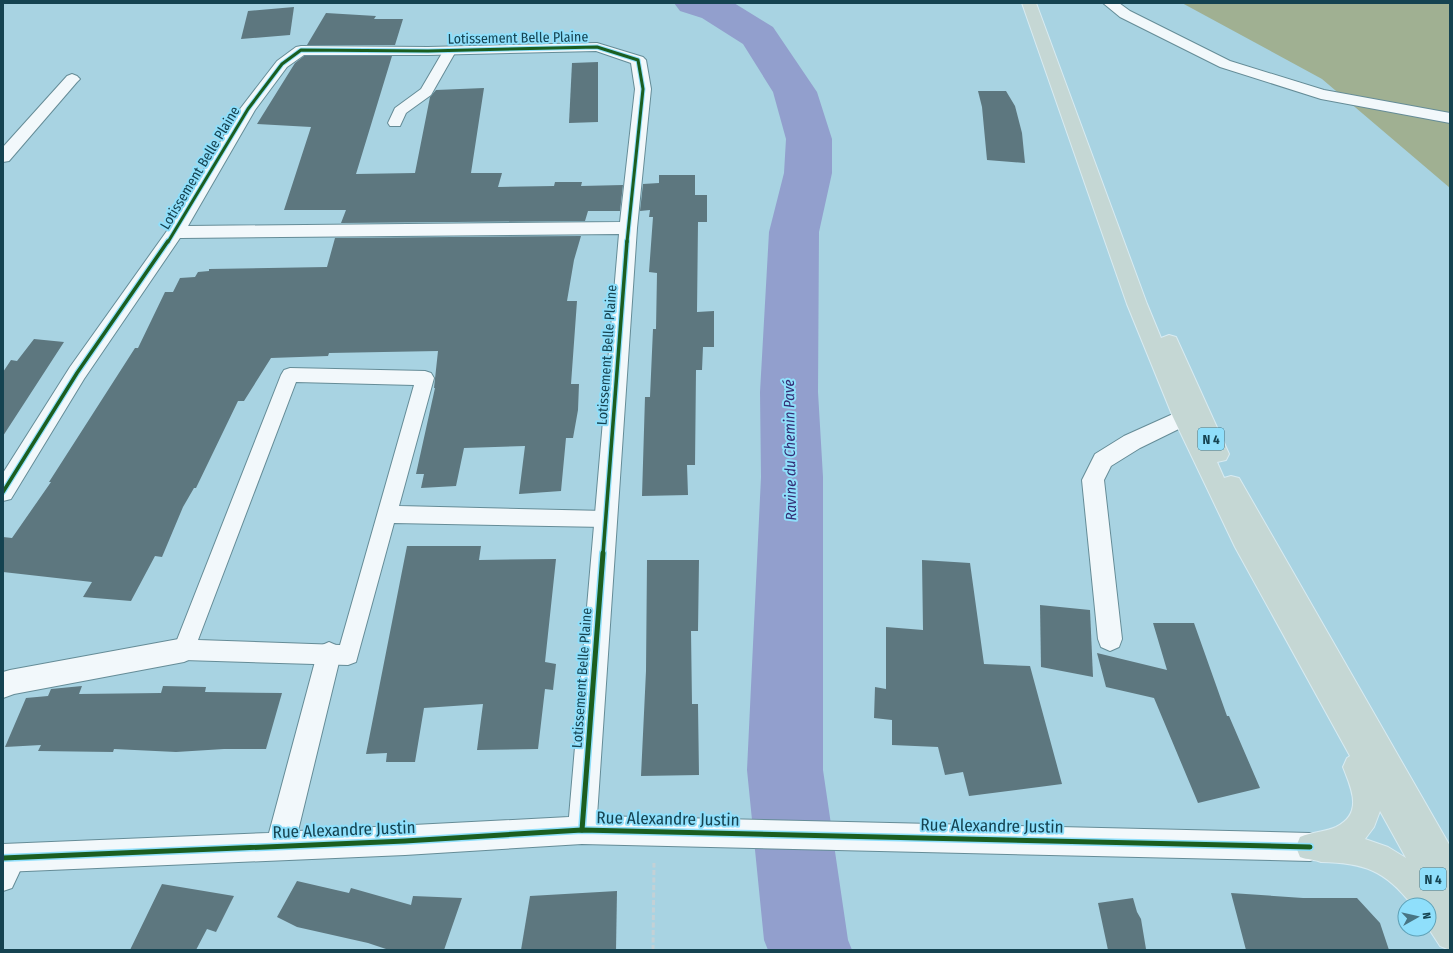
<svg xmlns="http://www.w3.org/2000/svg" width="1453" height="953" viewBox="0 0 1453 953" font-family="'Fira Sans Condensed',sans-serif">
  <rect width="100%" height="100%" fill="#a8d3e2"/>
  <polygon fill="#a0b092" points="1182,3 1450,3 1450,188 1322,79"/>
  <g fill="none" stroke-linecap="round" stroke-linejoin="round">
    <polygon fill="#929fcd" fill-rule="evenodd" points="674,3 734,3 773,27 817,92 832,139 832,173 819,232 818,392 823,477 823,770 848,940 852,950 768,950 764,940 747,770 761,477 760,392 769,232 784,173 786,139 773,92 743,44 702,18 680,11"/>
  </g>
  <g fill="#5d777f">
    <polygon points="294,7 290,35 241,39 248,11"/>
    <polygon points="326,13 376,16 374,19 403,19 395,45 307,45"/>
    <polygon points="304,56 392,56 356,174 415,173 430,97 436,90 484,88 471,173 502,173 498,187 554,186 555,182 582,182 581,186 623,185 620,211 588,211 585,221 341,223 346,210 284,210 311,127 257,124 295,63"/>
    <polygon points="598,62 598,122 569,123 572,63"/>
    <polygon points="978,91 1006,91 1015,106 1022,133 1025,163 987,160 982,107"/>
    <polygon points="659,175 695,175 695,195 707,195 707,222 698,222 697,312 714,311 714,347 703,347 702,370 696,370 695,465 687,465 688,495 642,496 645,397 650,397 653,329 656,329 657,273 649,272 653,217 649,217 650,210 640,211 643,184 659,183"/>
    <polygon points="581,236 574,260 567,301 577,301 571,384 579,384 578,410 573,438 566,438 561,491 519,494 525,446 464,448 456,486 421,488 424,474 416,474 435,388 434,388 438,351 329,353 328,356 271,358 244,401 238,401 196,488 194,488 183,507 162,557 155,556 131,601 83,597 92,582 3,572 3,537 12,538 51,482 49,482 135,348 138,348 165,292 173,292 180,278 195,277 198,272 209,271 209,269 327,267 335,238"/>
    <polygon points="34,339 64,342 3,436 3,372 11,360 17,361"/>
    <polygon points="407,546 481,546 479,560 556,559 545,662 556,664 553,690 545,689 538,749 477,750 483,704 424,708 415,762 386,762 387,753 366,754"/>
    <polygon points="647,560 699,560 698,631 691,631 692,704 698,704 699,775 641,776 646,671"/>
    <polygon points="922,560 970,563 984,664 1030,666 1062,784 969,796 963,772 945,775 938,747 892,745 892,720 874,718 875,687 886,689 886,627 923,630"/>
    <polygon points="1040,605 1090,610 1093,677 1041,667"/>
    <polygon points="1153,623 1194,623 1227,716 1229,716 1260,788 1198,803 1154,698 1106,687 1097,653 1167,670"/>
    <polygon points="82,686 79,694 161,693 163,686 206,687 205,692 282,693 266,749 224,749 176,752 114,749 113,752 38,751 41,745 5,747 26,698 48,696 51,689"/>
    <polygon points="297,881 349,893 351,888 411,905 413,896 462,898 444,950 389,950 368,943 297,927 277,917"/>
    <polygon points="162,884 234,896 216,932 207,929 196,950 130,950"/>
    <polygon points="617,891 616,950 521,950 530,896"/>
    <polygon points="1231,893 1303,898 1357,898 1380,923 1389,950 1246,950"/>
    <polygon points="1133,898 1137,912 1141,919 1146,949 1108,950 1098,903"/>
  </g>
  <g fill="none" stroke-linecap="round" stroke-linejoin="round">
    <g stroke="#658c97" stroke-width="2">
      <g id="service">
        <polygon points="450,47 456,51 431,95 406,113 400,126 390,126 388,123 395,108 421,89 445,48"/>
        <path d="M 290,368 L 425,371 L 431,373 L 434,378 L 399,506 L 605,511 L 612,513 L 615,519 L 612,525 L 605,527 L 394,523 L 356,662 L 348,665 L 184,660 L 176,657 L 173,650 L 281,375 L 284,370 ZM 296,382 L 414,385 L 340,645 L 198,640 Z"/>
        <polygon points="14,846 23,849 26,858 12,888 3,891 3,854 5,849"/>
      </g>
    </g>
    <g stroke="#658c97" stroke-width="2">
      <g id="minor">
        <polygon points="1103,3 1119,3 1130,11 1230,61 1324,90 1450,113 1450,123 1321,99 1220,67 1120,17"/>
        <path d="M 597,43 L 643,57 L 646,60 L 651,89 L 637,228 L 597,816 L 1310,833 L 1320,837 L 1324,847 L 1320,857 L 1310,861 L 582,844 L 405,855 L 3,872 L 3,844 L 269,833 L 317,654 L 320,646 L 329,642 L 338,646 L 341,654 L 298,831 L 569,817 L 619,234 L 180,238 L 84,379 L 11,499 L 3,501 L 3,473 L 70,367 L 169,228 L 240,109 L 277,61 L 296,47 L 301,46 L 428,47 ZM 596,51 L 631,63 L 635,89 L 620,222 L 188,226 L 255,110 L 287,67 L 304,55 L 428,55 Z"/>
        <polygon points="72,74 77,76 80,79 77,82 9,161 3,162 3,147 67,76"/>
        <polygon points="1184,409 1191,411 1195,417 1191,423 1140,448 1111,466 1104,480 1122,639 1119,647 1110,651 1101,647 1098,639 1082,480 1095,454 1124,436"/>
        <polygon points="184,638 193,642 196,650 193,658 184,662 14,694 3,698 3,672 10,670"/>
      </g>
    </g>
    <g stroke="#d8ebf2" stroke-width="2">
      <path id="trunk" d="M 1022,3 L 1036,3 L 1147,304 L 1161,338 L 1169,335 L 1176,337 L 1229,454 L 1226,460 L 1217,462 L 1224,478 L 1231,476 L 1239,478 L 1450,846 L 1450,950 L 1440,946 L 1429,929 L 1429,905 L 1412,905 C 1385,870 1364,863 1321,862 C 1314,859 1308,860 1300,857 L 1296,847 L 1300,837 C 1312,832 1325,832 1336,827 C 1364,813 1351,788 1343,767 L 1347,758 L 1350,756 L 1235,547 L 1173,417 L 1127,304 ZM 1380,811 L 1406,858 L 1388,847 L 1365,839 L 1374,827 Z"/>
    </g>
    <polyline stroke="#c3d1d6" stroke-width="3" stroke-dasharray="5 2.5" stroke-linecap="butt" points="653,950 654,863"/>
    <use href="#service" fill="#f2f8fb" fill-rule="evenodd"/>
    <use href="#minor" fill="#f2f8fb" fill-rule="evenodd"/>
    <use href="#trunk" fill="#c5d7d4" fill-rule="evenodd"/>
    <g stroke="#8fdffb" stroke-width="5">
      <polyline id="cycleway-far2" points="168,242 248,109 282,64 301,50 428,51 597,47 638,60 643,89 627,242"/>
    </g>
    <g stroke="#8fdffb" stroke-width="6">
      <g id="cycleway-far1">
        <polyline points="3,492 77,373 168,241"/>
        <polyline points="603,554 627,241"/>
      </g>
    </g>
    <g stroke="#8fdffb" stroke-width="8">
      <g id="cycleway">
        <polyline points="582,830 603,553"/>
        <polyline points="3,858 405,841 582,830 1310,847"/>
      </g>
    </g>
    <use href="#cycleway-far2" stroke="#1b5e20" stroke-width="3"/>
    <use href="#cycleway-far1" stroke="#1b5e20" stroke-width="3.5"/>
    <use href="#cycleway" stroke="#1b5e20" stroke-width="5"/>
  </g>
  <g text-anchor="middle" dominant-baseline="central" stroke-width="4" stroke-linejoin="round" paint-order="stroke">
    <g fill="#8fdffb" stroke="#3a7284" stroke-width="1">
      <rect x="1198" y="428" width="26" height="22" rx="3"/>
      <rect x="1420" y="868" width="26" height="22" rx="3"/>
    </g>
    <g font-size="13" font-weight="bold" fill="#154351">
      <text x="1211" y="439">N 4</text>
      <text x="1433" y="879">N 4</text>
    </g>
    <g font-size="14" fill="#154351" stroke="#8fdffb">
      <text transform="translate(518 38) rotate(-1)">Lotissement Belle Plaine</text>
      <text transform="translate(200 168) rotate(-59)">Lotissement Belle Plaine</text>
      <text transform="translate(607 355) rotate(-86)">Lotissement Belle Plaine</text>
      <text transform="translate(582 678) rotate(-86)">Lotissement Belle Plaine</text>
    </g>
    <g font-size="15" font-style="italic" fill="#342d74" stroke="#8fdffb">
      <text transform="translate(790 450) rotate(-91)">Ravine du Chemin Pavé</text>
    </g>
    <g font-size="17" fill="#154351" stroke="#8fdffb">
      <text transform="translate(668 819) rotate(1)">Rue Alexandre Justin</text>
      <text transform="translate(992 826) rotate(1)">Rue Alexandre Justin</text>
      <text transform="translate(344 830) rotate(-2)">Rue Alexandre Justin</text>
    </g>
  </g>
  <rect width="1453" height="953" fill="none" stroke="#154351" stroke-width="8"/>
  <g transform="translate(1417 917) rotate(82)"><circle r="19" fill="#8fdffb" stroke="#5ea1b7"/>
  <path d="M0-3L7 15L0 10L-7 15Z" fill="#487584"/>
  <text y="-6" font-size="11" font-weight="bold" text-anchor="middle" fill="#154351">N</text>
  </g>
</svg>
